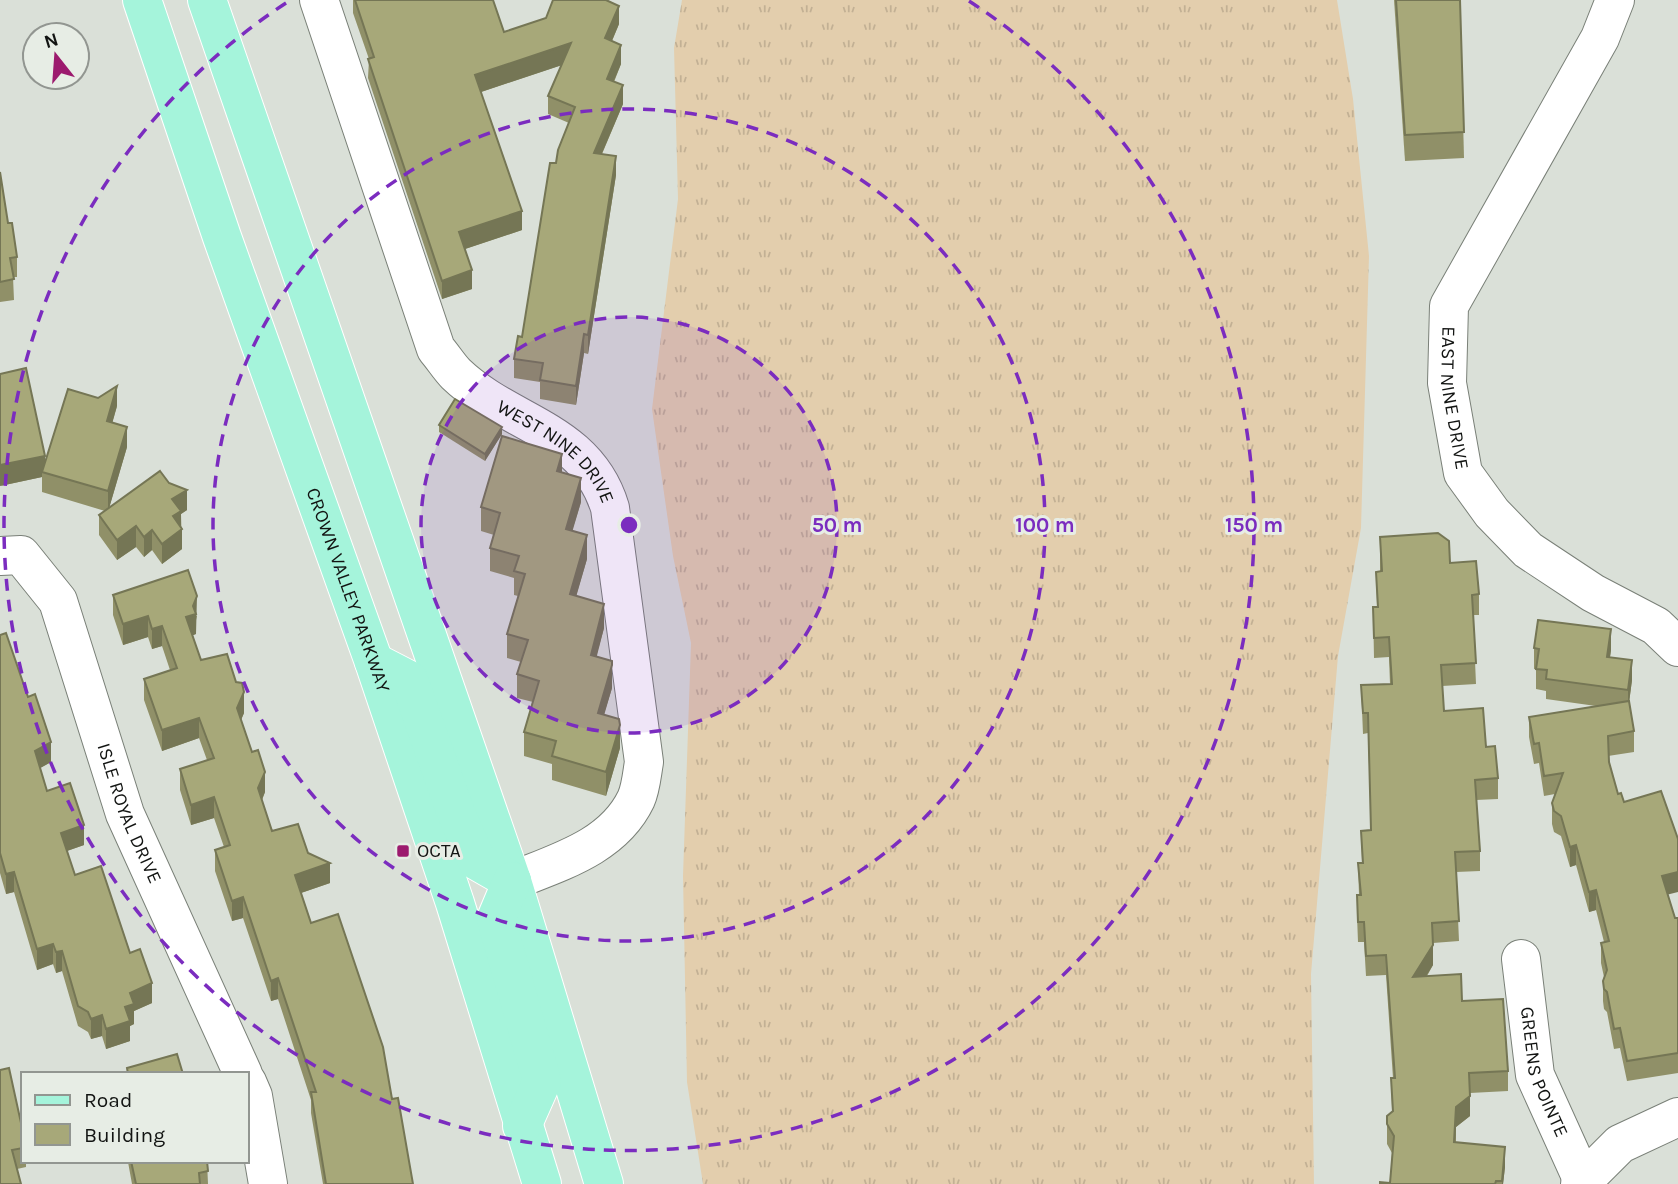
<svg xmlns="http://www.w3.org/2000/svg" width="1678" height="1184" viewBox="0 0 1678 1184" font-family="Karla,sans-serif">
  <defs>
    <pattern id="grass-tufts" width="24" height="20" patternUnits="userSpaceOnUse" patternTransform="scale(1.75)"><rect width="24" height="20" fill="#e3cead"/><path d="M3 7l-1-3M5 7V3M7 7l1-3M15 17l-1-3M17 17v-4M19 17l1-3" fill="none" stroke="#c2b094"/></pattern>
  </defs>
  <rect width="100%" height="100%" fill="#dae0d8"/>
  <polygon fill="url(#grass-tufts)" points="682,0 1337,0 1353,99 1369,256 1361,528 1338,656 1311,974 1314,1184 703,1184 687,1082 683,876 691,643 673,556 652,409 678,199 674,48"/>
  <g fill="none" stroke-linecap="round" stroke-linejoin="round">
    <g stroke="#7a8078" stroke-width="40">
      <g id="minor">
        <path id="s1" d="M 319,0 L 436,349 C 443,357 449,367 456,374 C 509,425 586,429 610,508 L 644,762 C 642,773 641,788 636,799 C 613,847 559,862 512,881"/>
        <path id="s2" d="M 1615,0 L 1600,38 L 1449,306 L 1447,383 L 1463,473 L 1492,513 L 1528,550 L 1593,593 L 1656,626 L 1678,647"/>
        <path id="s3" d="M 0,556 L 21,555 L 58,601 L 125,814 L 243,1074"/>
        <path id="s4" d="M 1521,959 L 1535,1075 L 1583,1181"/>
        <polyline points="247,1082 253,1096 268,1184"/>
        <polyline points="1580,1184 1620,1144 1678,1117"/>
      </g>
    </g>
    <g stroke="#fff" stroke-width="40">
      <g id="major">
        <path id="s5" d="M 142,0 L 222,237 L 374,662 L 455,903 L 542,1184"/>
        <polyline points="207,0 512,881 604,1184"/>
        <polyline points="374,662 409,680 456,813 477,861 512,881"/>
        <polyline points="512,881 496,919 542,1081 522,1126"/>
      </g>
    </g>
    <use href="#minor" stroke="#fff" stroke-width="38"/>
    <use href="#major" stroke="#a5f4db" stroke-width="38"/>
  </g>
  <g fill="#909068">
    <polygon points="353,0 493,0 504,32 610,2 619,24 612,41 621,64 614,82 623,104 602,154 616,175 588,354 584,353 576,405 540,399 540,382 514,378 514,359 522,337 556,163 569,123 548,114 548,96 562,65 481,92 522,230 465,249 472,289 442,299 368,78 369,59 353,13"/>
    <polygon points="1394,0 1460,0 1464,158 1405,161"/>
    <polygon points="0,172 8,223 17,257 17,277 13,277 14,300 0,302"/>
    <polygon points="117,406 112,423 127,447 109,508 187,510 181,514 182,549 162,564 152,550 144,557 136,547 117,560 99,535 99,515 105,511 42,492 42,477 0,486 45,463"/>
    <polygon points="439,425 502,434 485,461 439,432"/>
    <polygon points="562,473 581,502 572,531 587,559 576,596 604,628 596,657 612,688 604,714 620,748 606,796 552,780 552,764 524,756 524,732 533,702 517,698 517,674 521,662 507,658 507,634 518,596 514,595 514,578 490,571 490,548 494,535 481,531 481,507"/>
    <polygon points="1380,537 1450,563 1479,594 1479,615 1473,615 1476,684 1442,686 1444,711 1486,747 1498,778 1498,799 1476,800 1480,851 1480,871 1456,872 1459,941 1433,943 1433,965 1427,976 1462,1001 1508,1071 1508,1091 1470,1093 1470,1116 1456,1127 1456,1142 1505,1167 1503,1184 1380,1184 1390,1183 1392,1153 1387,1144 1387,1124 1392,1111 1391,1078 1393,1078 1386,975 1366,976 1364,942 1358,942 1357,916 1357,895 1359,895 1358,863 1362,863 1361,831 1371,830 1368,733 1363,734 1361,685 1390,684 1389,657 1374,658 1373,607 1377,607 1376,572 1380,572"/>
    <polygon points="113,595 197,616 196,620 196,634 192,635 201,660 244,713 241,720 265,792 262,800 272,831 308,853 330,883 301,893 311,923 392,1099 413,1184 323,1184 311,1113 311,1100 278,999 271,1001 243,918 232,921 215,871 215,850 224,847 214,818 191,825 180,790 180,769 207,760 199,738 162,751 144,700 144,679 170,670 162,646 152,649 148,637 123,645 113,615"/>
    <polygon points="0,635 51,762 40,768 47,791 84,845 67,851 75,875 130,953 152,1003 134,1011 134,1024 130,1026 130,1041 106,1049 102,1036 91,1039 88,1032 78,1026 62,971 56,973 53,964 37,970 14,892 6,894 0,873"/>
    <polygon points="1534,648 1611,650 1610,657 1632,680 1629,703 1634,731 1634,752 1608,756 1609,762 1618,794 1624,802 1668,895 1675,918 1678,918 1678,1073 1627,1081 1620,1048 1614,1049 1607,1012 1604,1009 1603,1001 1603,981 1604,977 1601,963 1601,943 1604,942 1596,910 1589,912 1576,865 1570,867 1561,836 1554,832 1552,824 1552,803 1555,794 1544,796 1539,763 1534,764 1529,737 1529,717 1596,706 1546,699 1546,691 1536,689 1536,669 1534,669"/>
    <polygon points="0,1070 23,1132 23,1161 26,1161 26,1167 17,1169 0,1184"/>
    <polygon points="125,1161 207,1161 208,1184 132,1184 128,1162"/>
  </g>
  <g fill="#757655">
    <polygon points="619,6 619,24 605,57 605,38"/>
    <polygon points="571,43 571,62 475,94 475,75"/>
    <polygon points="621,45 621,64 607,97 607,79"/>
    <polygon points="623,85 623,104 594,172 594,153"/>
    <polygon points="616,156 616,175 588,354 588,335"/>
    <polygon points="522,211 522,230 459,251 459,232"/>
    <polygon points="472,270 472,289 442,299 442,281"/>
    <polygon points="584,334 584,353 576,405 576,386"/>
    <polygon points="117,386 117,406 107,442 107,421"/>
    <polygon points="127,427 127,447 108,512 108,491"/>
    <polygon points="502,427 502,434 485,461 485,454"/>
    <polygon points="562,454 562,477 557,471"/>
    <polygon points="45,456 45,473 42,472 42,477 0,486 0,465"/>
    <polygon points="581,478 581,502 566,553 566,529"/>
    <polygon points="187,490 187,510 181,514 181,530 182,529 182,549 162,564 162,544 172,499"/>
    <polygon points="136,526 136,547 117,560 117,540"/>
    <polygon points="152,530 152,550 144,557 144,537"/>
    <polygon points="587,535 587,559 570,618 570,594"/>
    <polygon points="197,596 196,634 186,638 186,617 193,606"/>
    <polygon points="604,604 604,628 591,679 591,655"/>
    <polygon points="148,616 148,637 123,645 123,624"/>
    <polygon points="162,626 162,646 152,649 152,629"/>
    <polygon points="1611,629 1611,650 1607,677 1607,657"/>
    <polygon points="1632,660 1632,680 1628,710 1628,690"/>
    <polygon points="612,665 612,688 598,736 598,713"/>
    <polygon points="244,692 244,713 237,729 237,708"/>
    <polygon points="199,718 199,738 162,751 162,730"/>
    <polygon points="620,725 620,748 606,796 606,772"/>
    <polygon points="51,742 51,762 35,771 35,751"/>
    <polygon points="265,772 265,792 258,809 258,788"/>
    <polygon points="214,797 214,818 191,825 191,805"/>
    <polygon points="84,825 84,845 61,853 61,833"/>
    <polygon points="1576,845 1576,865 1570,867 1570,847"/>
    <polygon points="330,863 330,883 295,895 295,875"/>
    <polygon points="14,872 14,892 6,894 6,874"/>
    <polygon points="1678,872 1678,892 1662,896 1662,876"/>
    <polygon points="1596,890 1596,910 1589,912 1589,892"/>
    <polygon points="243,897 243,918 232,921 232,901"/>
    <polygon points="53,944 53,964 37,970 37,949"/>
    <polygon points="1433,945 1433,965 1413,997 1413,977"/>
    <polygon points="62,951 62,971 56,973 56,952"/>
    <polygon points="278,978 278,999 271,1001 271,981"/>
    <polygon points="152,983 152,1003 134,1011 134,1024 130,1026 130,1041 106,1049 106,1029 125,1007 130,993"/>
    <polygon points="102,1015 102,1036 91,1039 91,1019"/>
    <polygon points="1470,1096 1470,1116 1456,1127 1454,1163 1456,1107"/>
    <polygon points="1505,1147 1505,1167 1503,1184 1502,1184"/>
  </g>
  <g fill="#a7a879" stroke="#757655" stroke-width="2">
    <polygon points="355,0 493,0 504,32 546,18 553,0 606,0 619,6 605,38 621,45 607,79 623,85 594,153 616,156 588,335 584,334 576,386 540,380 543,363 514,359 518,336 522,337 550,163 556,163 558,150 575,107 548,96 571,43 475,75 522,211 459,232 472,270 442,281 368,59 374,57"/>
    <polygon points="1396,0 1460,0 1464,132 1405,135"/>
    <polygon points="0,172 8,223 12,223 17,257 10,258 14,279 0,282"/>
    <polygon points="26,368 45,456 0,465 0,374"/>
    <polygon points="117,386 107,421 127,427 108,491 42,472 68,389 98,398"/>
    <polygon points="455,399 502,427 485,454 439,425"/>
    <polygon points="502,436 562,454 557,471 581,478 566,529 587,535 570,594 604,604 591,655 612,661 612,665 598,713 619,719 620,725 606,772 552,756 556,741 524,732 539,681 517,674 528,640 507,634 525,574 514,571 519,556 490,548 500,513 481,507"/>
    <polygon points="160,471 169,483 187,490 172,499 181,511 173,516 182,529 162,544 152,530 144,537 136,526 117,540 99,515"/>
    <polygon points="1438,533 1449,541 1450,563 1476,561 1479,594 1472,595 1476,663 1441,665 1444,711 1483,708 1486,747 1495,746 1498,778 1475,780 1480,851 1455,852 1459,921 1432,923 1433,945 1413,977 1461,974 1462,1001 1503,999 1508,1071 1469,1073 1470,1096 1456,1107 1454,1142 1505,1147 1502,1181 1496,1181 1495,1184 1380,1184 1380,1182 1390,1183 1394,1136 1387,1124 1387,1116 1393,1111 1391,1078 1395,1078 1386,955 1366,956 1364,922 1358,922 1357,895 1361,895 1358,863 1363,863 1361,831 1371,830 1368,713 1363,713 1361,685 1392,684 1389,637 1374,638 1373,607 1378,607 1376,572 1382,571 1380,537"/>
    <polygon points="188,570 197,596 193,606 196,614 186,617 201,660 227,654 236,682 242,683 244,692 237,708 252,752 258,750 265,772 258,788 272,831 298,824 308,853 330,863 295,875 311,923 338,914 383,1047 392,1099 398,1098 413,1184 326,1184 311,1092 316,1092 278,978 271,981 243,897 232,901 215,850 230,845 214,797 191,805 180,769 214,758 199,718 162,730 144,679 177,668 162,626 152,629 148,616 123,624 113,595"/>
    <polygon points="1538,620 1611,629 1607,657 1632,660 1628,690 1546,679 1547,670 1536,669 1539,649 1534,648"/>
    <polygon points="6,633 28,697 35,694 51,742 35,751 47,791 70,783 84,825 61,833 75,875 101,866 130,953 140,949 152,983 130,993 134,1004 125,1007 130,1021 106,1029 102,1015 91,1019 88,1012 78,1006 62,951 56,952 53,944 37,949 14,872 6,874 0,853 0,635"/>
    <polygon points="1629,701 1634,731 1608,736 1609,762 1618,794 1621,793 1624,802 1661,791 1678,839 1678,872 1662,876 1675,918 1678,918 1678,1053 1627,1061 1620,1028 1614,1029 1607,992 1604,989 1603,981 1607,970 1601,943 1609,941 1596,890 1589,892 1576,845 1570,847 1561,816 1554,811 1552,803 1563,773 1544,776 1539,743 1534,744 1529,717"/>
    <polygon points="177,1054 183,1074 128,1074 127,1068"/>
    <polygon points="9,1068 23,1132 23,1148 12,1150 21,1184 0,1184 0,1070"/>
    <polygon points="131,1161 207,1161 208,1171 199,1173 200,1184 136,1184"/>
  </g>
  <circle cx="629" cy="525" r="208" fill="#7b2cbf" fill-opacity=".12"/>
  <g fill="none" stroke="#7b2cbf" stroke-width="3.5" stroke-dasharray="12 9">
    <circle cx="629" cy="525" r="208"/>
    <circle cx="629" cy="525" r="416"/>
    <path d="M969 1A625 625 0 1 1 289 1"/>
  </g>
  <rect fill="#9c1a6e" stroke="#e7ede5" stroke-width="2.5" x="396" y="844" width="14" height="14" rx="3.5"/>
  <g text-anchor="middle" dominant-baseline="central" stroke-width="6" stroke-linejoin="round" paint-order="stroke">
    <g font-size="19" fill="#121412" stroke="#e7ede5">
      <text stroke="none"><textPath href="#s2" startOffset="441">EAST NINE DRIVE</textPath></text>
      <text stroke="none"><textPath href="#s1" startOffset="528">WEST NINE DRIVE</textPath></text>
      <text stroke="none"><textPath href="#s5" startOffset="625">CROWN VALLEY PARKWAY</textPath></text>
      <text stroke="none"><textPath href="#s3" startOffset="304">ISLE ROYAL DRIVE</textPath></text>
      <text stroke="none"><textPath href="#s4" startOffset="116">GREENS POINTE</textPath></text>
    </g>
    <g font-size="19" fill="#121412" stroke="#e7ede5" text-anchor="start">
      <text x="417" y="851">OCTA</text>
    </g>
  </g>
  <circle cx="629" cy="525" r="10" fill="#7b2cbf" stroke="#e7ede5" stroke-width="3.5"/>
  <g font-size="21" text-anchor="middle" font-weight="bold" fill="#7b2cbf" stroke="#e7ede5" stroke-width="6" stroke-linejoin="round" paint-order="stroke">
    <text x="837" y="532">50 m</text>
    <text x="1045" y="532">100 m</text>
    <text x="1254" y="532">150 m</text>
  </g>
  <rect x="21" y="1072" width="228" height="91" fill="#e7ede5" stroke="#929691" stroke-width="2"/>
  <rect x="35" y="1095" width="35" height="10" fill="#a5f4db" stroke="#929691" stroke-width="2"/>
  <text x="84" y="1107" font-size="21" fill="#121412">Road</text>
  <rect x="35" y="1124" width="35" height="21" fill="#a7a879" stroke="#929691" stroke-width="2"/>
  <text x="84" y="1142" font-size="21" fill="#121412">Building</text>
  <g transform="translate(56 56) rotate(343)"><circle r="33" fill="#e7ede5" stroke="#929691" stroke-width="2"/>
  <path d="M0-5L12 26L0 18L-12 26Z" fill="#9c1a6e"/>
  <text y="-10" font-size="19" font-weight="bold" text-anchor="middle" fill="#121412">N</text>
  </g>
</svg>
